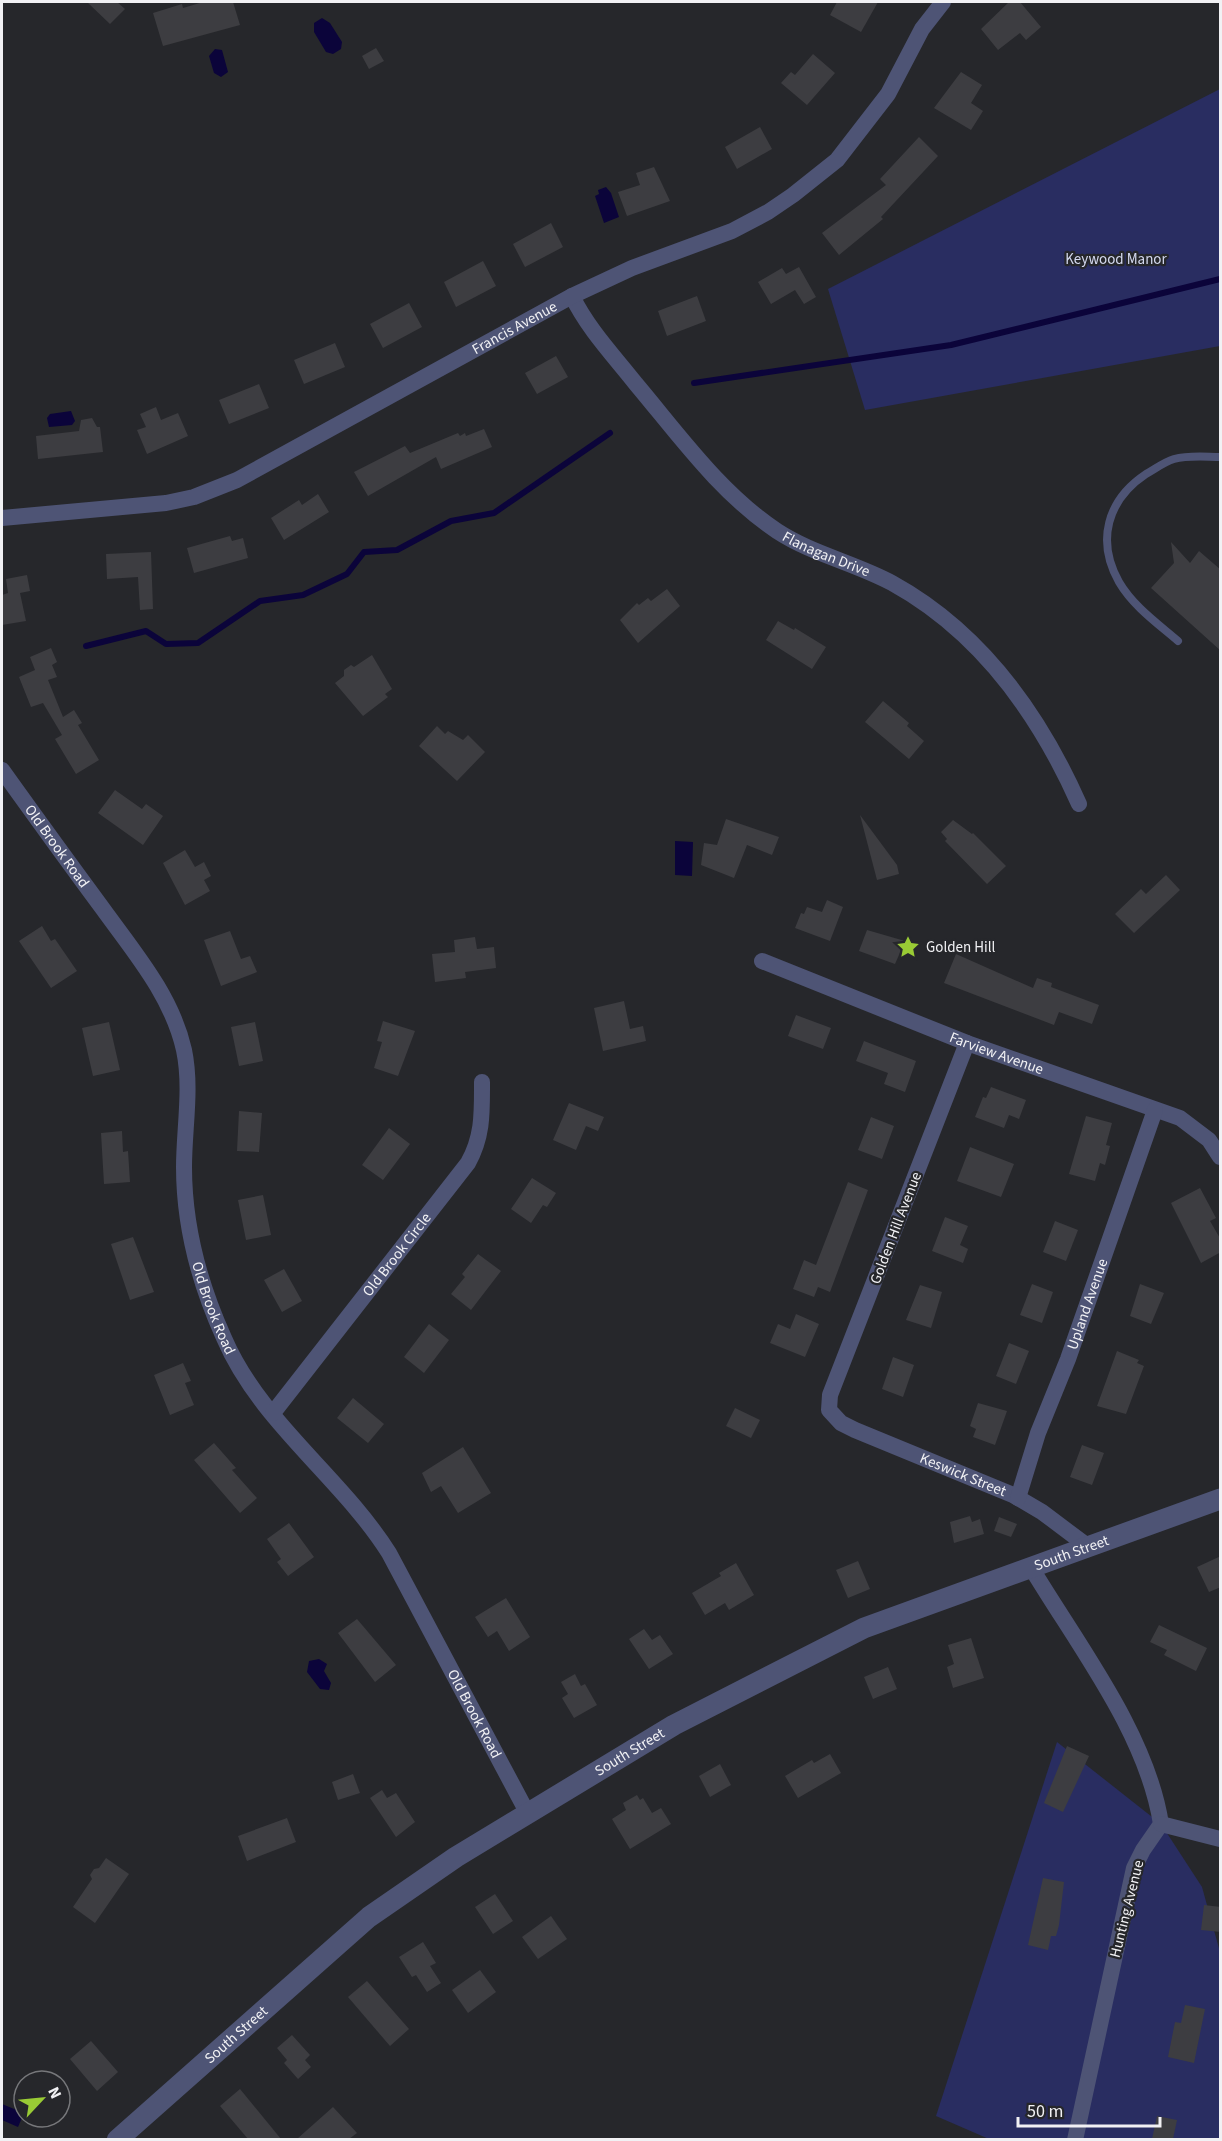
<svg xmlns="http://www.w3.org/2000/svg" width="1222" height="2141" viewBox="0 0 1222 2141" font-family="'Source Sans 3',sans-serif">
  <rect width="100%" height="100%" fill="#26272b"/>
  <g fill="#292d61">
    <polygon points="1220,89 1220,346 865,410 828,289"/>
    <polygon points="1057,1742 1161,1824 1202,1887 1220,1952 1220,2139 989,2139 936,2116"/>
  </g>
  <g fill="#0b043a">
    <polygon points="322,18 330,23 342,42 341,49 333,54 326,52 314,32 314,23"/>
    <polygon points="215,49 222,50 228,72 221,77 214,73 209,56"/>
    <polygon points="606,187 611,193 619,217 604,223 595,196 599,194 598,190"/>
    <polygon points="71,411 75,421 72,425 49,427 47,418 50,414"/>
    <polygon points="675,841 693,842 692,876 675,875"/>
    <polygon points="319,1659 327,1664 324,1671 331,1683 329,1690 320,1689 307,1672 309,1661"/>
    <polygon points="2,2104 24,2113 18,2127 2,2120"/>
  </g>
  <g fill="none" stroke-linecap="round" stroke-linejoin="round">
    <g stroke="#0b043a" stroke-width="6">
      <polyline points="694,383 951,345 1220,279"/>
      <polyline points="86,646 146,631 166,644 198,643 260,601 303,595 347,574 364,552 397,550 451,521 494,513 610,433"/>
    </g>
  </g>
  <g fill="#3d3d41">
    <polygon points="87,2 117,2 125,9 110,24"/>
    <polygon points="203,2 233,2 240,25 163,46 153,13 182,4 183,8"/>
    <polygon points="837,2 878,2 861,32 830,15"/>
    <polygon points="1009,2 1020,2 1041,27 1026,40 1020,33 998,50 981,29"/>
    <polygon points="376,48 384,61 369,69 362,56"/>
    <polygon points="813,54 835,73 807,105 781,83 791,72 795,75"/>
    <polygon points="961,72 982,85 971,103 983,111 971,130 934,108"/>
    <polygon points="760,127 772,149 737,169 725,147"/>
    <polygon points="919,137 938,156 881,217 883,219 839,255 822,233 886,185 880,179"/>
    <polygon points="654,167 670,201 627,216 618,192 640,185 636,173"/>
    <polygon points="551,223 563,247 525,267 513,244"/>
    <polygon points="483,261 496,286 456,307 444,282"/>
    <polygon points="799,267 816,297 804,304 795,290 771,304 758,282 782,268 786,274"/>
    <polygon points="697,296 706,321 667,336 658,311"/>
    <polygon points="409,303 422,327 383,348 370,324"/>
    <polygon points="335,343 345,367 304,384 294,360"/>
    <polygon points="556,356 568,377 537,394 525,373"/>
    <polygon points="259,384 269,408 229,424 219,400"/>
    <polygon points="156,407 161,420 178,413 188,436 147,454 137,430 146,427 140,414"/>
    <polygon points="92,418 97,427 100,427 103,452 38,459 36,436 79,431 81,420"/>
    <polygon points="484,429 492,447 441,469 436,457 368,496 354,472 405,446 410,453 458,433 460,436 465,433 466,436"/>
    <polygon points="318,494 329,512 284,540 271,518 299,500 302,505"/>
    <polygon points="230,536 232,541 243,538 248,558 194,573 187,548"/>
    <polygon points="1171,542 1190,563 1199,551 1221,570 1221,651 1151,588 1174,563"/>
    <polygon points="151,552 153,609 140,610 138,577 107,579 106,554"/>
    <polygon points="27,575 30,591 20,593 26,621 2,625 2,595 8,593 6,579"/>
    <polygon points="667,589 680,606 638,643 620,620 637,603 639,605 648,598 651,601"/>
    <polygon points="778,621 794,630 795,628 826,647 812,669 766,640"/>
    <polygon points="51,648 57,662 52,665 57,677 48,680 63,717 74,710 82,723 78,725 99,760 76,774 55,739 62,735 43,703 31,707 19,677 35,670 30,657"/>
    <polygon points="372,655 392,689 385,694 388,697 363,716 335,683 344,676 344,670 351,665 354,667"/>
    <polygon points="883,701 909,723 907,726 924,741 909,759 865,722"/>
    <polygon points="437,726 445,734 448,731 463,740 468,735 485,752 457,781 419,746"/>
    <polygon points="115,790 142,809 146,804 163,816 143,845 98,813"/>
    <polygon points="860,815 897,865 899,874 877,880"/>
    <polygon points="726,819 779,837 772,855 747,845 734,878 701,865 704,843 717,845"/>
    <polygon points="953,820 972,834 973,833 1006,866 987,884 945,841 947,839 941,832"/>
    <polygon points="185,850 195,867 204,862 211,876 204,880 210,891 185,905 163,863"/>
    <polygon points="1166,875 1180,890 1134,933 1115,914 1141,889 1146,894"/>
    <polygon points="827,900 843,907 830,941 795,928 801,913 804,914 807,907 822,912"/>
    <polygon points="42,926 51,941 55,939 77,971 51,988 19,941"/>
    <polygon points="867,930 905,941 895,964 859,951"/>
    <polygon points="230,931 241,959 250,956 257,972 221,986 204,940"/>
    <polygon points="475,937 477,949 494,947 496,968 465,972 466,978 435,982 432,954 455,952 454,940"/>
    <polygon points="956,954 1033,988 1037,978 1052,983 1051,987 1099,1005 1092,1024 1059,1012 1054,1025 944,983"/>
    <polygon points="624,1001 630,1029 643,1026 646,1041 603,1051 594,1008"/>
    <polygon points="796,1015 831,1028 823,1049 788,1036"/>
    <polygon points="383,1021 415,1031 398,1076 374,1068 382,1042 377,1041"/>
    <polygon points="109,1022 120,1070 93,1076 82,1028"/>
    <polygon points="255,1022 263,1061 239,1066 231,1027"/>
    <polygon points="864,1041 916,1061 905,1092 884,1084 888,1073 856,1061"/>
    <polygon points="991,1087 1026,1100 1019,1119 1009,1115 1004,1128 975,1117 983,1097 986,1098"/>
    <polygon points="569,1103 604,1117 598,1131 586,1126 576,1150 553,1140"/>
    <polygon points="239,1111 262,1113 259,1152 237,1151"/>
    <polygon points="1086,1116 1112,1123 1106,1145 1110,1146 1105,1165 1100,1163 1095,1181 1069,1174"/>
    <polygon points="871,1117 894,1126 882,1159 858,1150"/>
    <polygon points="389,1128 410,1144 383,1180 362,1165"/>
    <polygon points="122,1131 123,1152 128,1151 130,1182 104,1184 101,1133"/>
    <polygon points="970,1147 1014,1164 1001,1197 957,1181"/>
    <polygon points="532,1178 556,1193 547,1207 543,1205 531,1223 511,1209"/>
    <polygon points="848,1182 868,1190 830,1292 818,1287 814,1297 793,1289 804,1260 816,1265"/>
    <polygon points="1200,1188 1216,1218 1210,1221 1221,1240 1221,1252 1201,1263 1171,1203"/>
    <polygon points="263,1195 271,1235 246,1240 238,1200"/>
    <polygon points="945,1217 968,1226 960,1245 968,1249 963,1263 932,1251"/>
    <polygon points="1055,1221 1078,1230 1066,1261 1043,1252"/>
    <polygon points="133,1237 154,1292 130,1300 111,1244"/>
    <polygon points="478,1254 501,1271 471,1310 451,1294 465,1277 462,1274"/>
    <polygon points="284,1269 302,1301 282,1312 264,1280"/>
    <polygon points="1032,1284 1053,1292 1042,1323 1020,1315"/>
    <polygon points="1140,1284 1164,1293 1151,1324 1130,1316"/>
    <polygon points="920,1285 942,1292 931,1328 906,1320"/>
    <polygon points="796,1314 819,1324 805,1357 770,1343 778,1324 790,1329"/>
    <polygon points="429,1324 449,1340 424,1373 404,1357"/>
    <polygon points="1009,1343 1029,1351 1016,1384 996,1376"/>
    <polygon points="1117,1351 1139,1360 1137,1363 1144,1366 1126,1414 1097,1406"/>
    <polygon points="893,1357 914,1365 903,1397 882,1389"/>
    <polygon points="183,1363 191,1381 185,1383 194,1405 170,1415 154,1375"/>
    <polygon points="353,1398 384,1424 368,1443 337,1418"/>
    <polygon points="978,1403 1007,1411 995,1445 973,1437 976,1429 970,1426"/>
    <polygon points="735,1408 760,1420 751,1438 726,1426"/>
    <polygon points="214,1443 236,1468 232,1470 257,1498 240,1513 194,1460"/>
    <polygon points="1082,1445 1104,1453 1092,1485 1070,1477"/>
    <polygon points="463,1447 491,1493 458,1513 441,1486 431,1492 422,1473"/>
    <polygon points="970,1516 972,1522 980,1519 984,1534 954,1543 950,1522"/>
    <polygon points="999,1517 1017,1524 1011,1537 994,1531"/>
    <polygon points="289,1523 314,1557 288,1576 277,1562 281,1559 267,1539"/>
    <polygon points="1221,1556 1221,1587 1209,1592 1197,1567"/>
    <polygon points="858,1561 870,1589 848,1598 836,1570"/>
    <polygon points="736,1563 754,1595 729,1610 725,1603 705,1615 692,1593 721,1576 719,1573"/>
    <polygon points="506,1598 530,1637 509,1651 497,1631 488,1637 475,1617"/>
    <polygon points="357,1619 396,1665 375,1682 338,1633"/>
    <polygon points="1159,1625 1207,1648 1196,1671 1164,1655 1167,1650 1150,1642"/>
    <polygon points="644,1629 652,1640 660,1635 673,1654 649,1669 629,1639"/>
    <polygon points="971,1638 984,1678 953,1688 947,1667 954,1664 948,1645"/>
    <polygon points="888,1667 897,1689 873,1699 864,1677"/>
    <polygon points="575,1674 581,1686 585,1684 597,1705 574,1718 562,1698 568,1694 561,1682"/>
    <polygon points="1067,1746 1089,1756 1063,1812 1044,1803"/>
    <polygon points="830,1754 841,1773 798,1798 785,1776 812,1760 814,1763"/>
    <polygon points="720,1764 731,1785 710,1797 699,1776"/>
    <polygon points="353,1774 360,1793 338,1800 332,1782"/>
    <polygon points="382,1790 387,1798 396,1793 415,1822 396,1837 370,1798"/>
    <polygon points="637,1795 640,1800 643,1798 652,1813 661,1808 671,1824 630,1849 612,1819 626,1810 623,1803"/>
    <polygon points="287,1818 296,1842 247,1861 238,1836"/>
    <polygon points="106,1858 129,1874 95,1923 73,1907 92,1879 90,1875 94,1869 99,1868"/>
    <polygon points="1043,1878 1064,1882 1059,1925 1056,1936 1051,1936 1048,1950 1028,1945"/>
    <polygon points="495,1894 513,1921 493,1934 475,1907"/>
    <polygon points="1204,1905 1221,1907 1221,1932 1201,1930"/>
    <polygon points="551,1916 567,1939 538,1959 522,1937"/>
    <polygon points="423,1942 436,1963 430,1966 441,1983 427,1992 416,1975 412,1977 399,1957"/>
    <polygon points="480,1970 496,1992 468,2013 452,1990"/>
    <polygon points="367,1981 409,2029 390,2046 348,1997"/>
    <polygon points="1185,2005 1205,2009 1194,2063 1168,2057 1175,2022 1181,2023"/>
    <polygon points="292,2035 310,2055 305,2060 311,2067 298,2079 284,2063 287,2060 277,2048"/>
    <polygon points="91,2041 118,2072 97,2091 70,2059"/>
    <polygon points="240,2089 281,2139 248,2139 220,2106"/>
    <polygon points="333,2107 357,2133 349,2139 297,2139"/>
    <polygon points="1157,2116 1177,2120 1173,2139 1152,2139"/>
  </g>
  <g fill="none" stroke-linecap="round" stroke-linejoin="round">
    <path stroke="#4e5475" stroke-width="8" d="M 1178,641 C 1157,623 1133,606 1119,582 C 1096,541 1107,500 1146,474 C 1155,469 1164,462 1174,459 C 1189,455 1206,457 1220,457"/>
    <g stroke="#4e5475" stroke-width="16">
      <path id="s1" d="M 572,296 C 588,329 614,356 636,384 C 679,435 720,493 777,531 C 812,554 855,563 892,583 C 981,632 1039,714 1079,804"/>
      <path id="s2" d="M 2,518 L 166,503 L 194,497 L 237,480 L 572,296 L 632,268 L 732,231 L 768,212 L 793,195 L 837,160 L 888,94 L 922,29 L 943,2"/>
      <path id="s3" d="M 2,770 C 35,816 69,863 103,909 C 134,952 172,996 184,1050 C 192,1088 184,1129 184,1167 C 184,1226 200,1285 224,1338 C 260,1422 341,1477 389,1553 L 528,1814"/>
      <path id="s4" d="M 762,961 L 967,1043 L 1180,1118 L 1209,1140 L 1220,1157"/>
      <path id="s5" d="M 967,1043 L 830,1395 L 829,1410 L 841,1423 L 855,1430 L 1013,1495 L 1042,1512 L 1090,1548"/>
      <path id="s6" d="M 273,1413 L 468,1163 C 483,1136 482,1113 482,1082"/>
      <path id="s7" d="M 1018,1498 L 1038,1433 L 1068,1359 L 1155,1110"/>
      <path d="M 1032,1569 C 1079,1647 1147,1734 1161,1824 L 1143,1850 L 1134,1868 L 1075,2140"/>
      <polyline points="1161,1824 1220,1839"/>
    </g>
    <path stroke="#4e5475" stroke-width="21" id="s8" d="M 117,2140 L 369,1917 L 456,1857 L 674,1725 L 864,1628 L 1220,1499"/>
  </g>
  <defs>
    <g id="sight-bare" transform="scale(1.8)"><path d="M0-6L1.8-2.2L6-1.7L2.9 1.2L3.7 5.4L0 3.3L-3.7 5.4L-2.9 1.2L-6-1.7L-1.8-2.2Z" fill="#99cb35" stroke="#26272b" stroke-width="2.5" paint-order="stroke"/></g>
  </defs>
  <g fill-rule="evenodd">
    <use href="#sight-bare" x="908" y="947"/>
  </g>
  <g text-anchor="middle" dominant-baseline="central" stroke-width="4.5" stroke-linejoin="round" paint-order="stroke">
    <g font-size="15" fill="#d4d9ef" stroke="#26272b">
      <text x="1116" y="259">Keywood Manor</text>
    </g>
    <g font-size="15" fill="#f1f1f4" stroke="#26272b">
      <text stroke="none"><textPath href="#s2" startOffset="556">Francis Avenue</textPath></text>
      <text stroke="none"><textPath href="#s1" startOffset="368">Flanagan Drive</textPath></text>
      <text stroke="none"><textPath href="#s3" startOffset="94">Old Brook Road</textPath></text>
      <text stroke="none"><textPath href="#s4" startOffset="252">Farview Avenue</textPath></text>
      <text transform="translate(896 1228) rotate(-69)">Golden Hill Avenue</text>
      <text stroke="none"><textPath href="#s6" startOffset="201">Old Brook Circle</textPath></text>
      <text stroke="none"><textPath href="#s7" startOffset="206">Upland Avenue</textPath></text>
      <text stroke="none"><textPath href="#s3" startOffset="598">Old Brook Road</textPath></text>
      <text stroke="none"><textPath href="#s5" startOffset="543">Keswick Street</textPath></text>
      <text stroke="none"><textPath href="#s8" startOffset="1131">South Street</textPath></text>
      <text stroke="none"><textPath href="#s3" startOffset="1084">Old Brook Road</textPath></text>
      <text stroke="none"><textPath href="#s8" startOffset="645">South Street</textPath></text>
      <text transform="translate(1127 1909) rotate(-76)">Hunting Avenue</text>
      <text stroke="none"><textPath href="#s8" startOffset="159">South Street</textPath></text>
    </g>
    <g font-size="15" fill="#f1f1f4" stroke="#26272b" text-anchor="start">
      <text x="926" y="947">Golden Hill</text>
    </g>
  </g>
  <rect width="1222" height="2141" fill="none" stroke="#f1f1f4" stroke-width="6"/>
  <g transform="translate(42 2099) rotate(64)"><circle r="28" fill="#26272b" stroke="#77787b" stroke-width="1.5"/>
  <path d="M0-4.5L10 22L0 15L-10 22Z" fill="#99cb35"/>
  <text y="-9" font-size="16" font-weight="bold" text-anchor="middle" fill="#f1f1f4">N</text>
  </g>
  <path d="M1018 2117v9h142v-9" fill="none" stroke="#f1f1f4" stroke-width="3"/>
  <text x="1027" y="2117" font-size="18" fill="#f1f1f4" stroke="#26272b" stroke-width="4.5" paint-order="stroke">50 m</text>
</svg>
